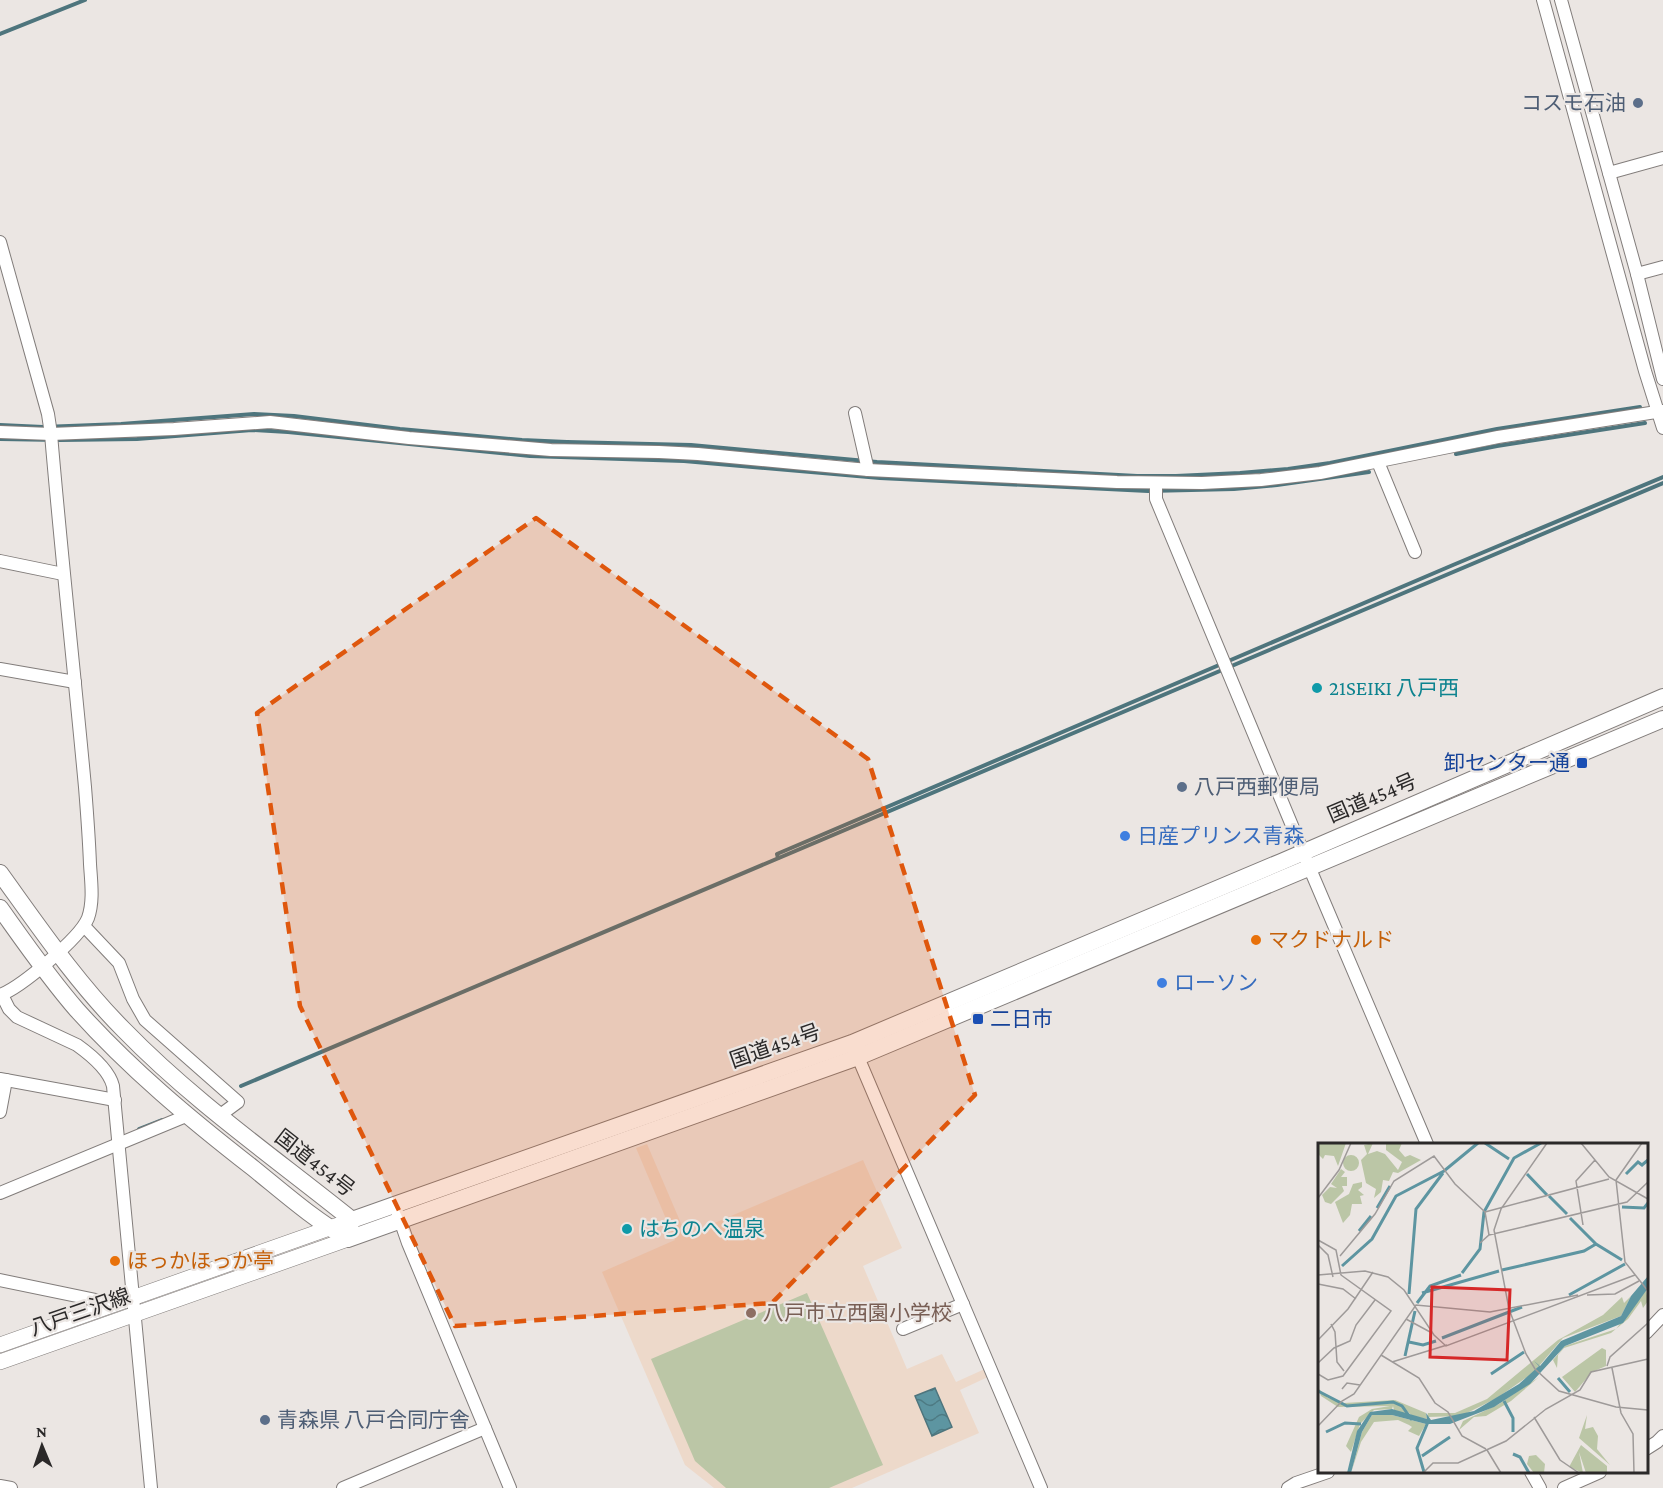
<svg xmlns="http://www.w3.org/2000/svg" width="1663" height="1488" viewBox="0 0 1663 1488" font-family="'Crimson Pro','Noto Sans JP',serif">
  <defs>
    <pattern id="water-waves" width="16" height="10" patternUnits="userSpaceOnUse" patternTransform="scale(1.5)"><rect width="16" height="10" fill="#5d95a1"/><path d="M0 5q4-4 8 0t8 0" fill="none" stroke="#4d7a83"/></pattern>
  </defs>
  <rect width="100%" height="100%" fill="#ebe6e3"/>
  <polygon fill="#edd9ca" points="647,1144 686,1235 863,1160 902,1248 863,1266 907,1369 942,1354 956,1382 987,1368 990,1376 960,1390 979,1433 852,1488 714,1488 685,1465 602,1272 675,1240 636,1148"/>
  <polygon fill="#bbc6a6" points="807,1293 883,1465 829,1488 726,1488 695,1461 651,1359"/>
  <polygon fill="url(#water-waves)" stroke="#4e757d" stroke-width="1.5" points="935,1388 952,1427 932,1436 915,1396"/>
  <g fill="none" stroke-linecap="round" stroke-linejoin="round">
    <g stroke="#4e757d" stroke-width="4">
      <polyline points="0,34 85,0"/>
      <polyline points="0,425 43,427 121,424 254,414 294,416 400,429 522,440 567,442 691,445 877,462 1137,476 1176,476 1240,473 1288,469 1330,463 1497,429 1640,407"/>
      <polyline points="0,439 60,440 137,439 252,430 288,432 530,456 684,461 880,478 1148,491 1234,489 1277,485 1369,472"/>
      <polyline points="1456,454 1497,446 1645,423"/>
      <polyline points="778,858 777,854 1453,565 1663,477"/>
      <polyline points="241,1086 1663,483"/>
      <polyline points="139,1129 162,1120"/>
    </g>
    <g stroke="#827d7b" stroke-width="14">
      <g id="minor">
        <polyline points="1543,0 1645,371 1663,428"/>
        <polyline points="1561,0 1637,274 1663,379"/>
        <polyline points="1609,173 1663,158"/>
        <path d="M 0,242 L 48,414 L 51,434 C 61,552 74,669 85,787 C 87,812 89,838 90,864 C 91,881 94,901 88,918 C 80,938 20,988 0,995"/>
        <polyline points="1637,274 1663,267"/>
        <polyline points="855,413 868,470"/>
        <polyline points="0,432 51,434 174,429 270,422 409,438 551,450 659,452 698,454 868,470 1117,482 1202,483 1261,480 1320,473 1498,437 1663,411"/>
        <polyline points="1378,462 1415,552"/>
        <polyline points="1156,484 1156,499 1313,876 1427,1144"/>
        <polyline points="0,561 63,574"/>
        <polyline points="0,669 75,682"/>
        <polyline points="84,926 119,963 133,999 145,1020 238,1102 219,1116"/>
        <path d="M 2,995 L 9,1009 L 17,1017 L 77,1045 C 91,1055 109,1070 113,1086 L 151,1488"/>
        <polyline points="855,1050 1041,1488"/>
        <polyline points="0,1079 115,1100"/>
        <polyline points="0,1112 6,1080"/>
        <polyline points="0,1193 186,1116"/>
        <polyline points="398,1214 408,1243 510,1488"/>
        <polyline points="0,1280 96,1300 103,1308"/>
        <polyline points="903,1329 963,1304"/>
        <polyline points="1646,1333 1663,1315"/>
        <polyline points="1646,1449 1657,1442 1663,1436"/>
        <polyline points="1531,1472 1540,1488"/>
        <polyline points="0,1486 11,1488"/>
        <polyline points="343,1488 485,1428"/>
        <polyline points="1288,1488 1296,1483 1328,1472"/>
        <polyline points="1564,1488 1600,1472"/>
      </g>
    </g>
    <g stroke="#827d7b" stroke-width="16">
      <g id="major">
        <polyline points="0,1345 338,1225"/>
        <polyline points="0,1362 348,1239 352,1220"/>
      </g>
    </g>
    <g stroke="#827d7b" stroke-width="18">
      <g id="highway">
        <path d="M 0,873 C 39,927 77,983 124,1030 C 193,1101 275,1158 352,1220 L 852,1043 L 1281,862 L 1663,697"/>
        <path d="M 0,908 C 25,943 49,978 77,1010 C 130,1069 190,1119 253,1168 C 284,1193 313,1219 348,1239 L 858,1057 L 1663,719"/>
      </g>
    </g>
    <use href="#minor" stroke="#fff" stroke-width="12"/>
    <use href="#major" stroke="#fff" stroke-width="15"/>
    <use href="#highway" stroke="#fff" stroke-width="16"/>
  </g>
  <path fill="#df570d" fill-opacity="0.2" stroke="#df570d" stroke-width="4.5" stroke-dasharray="12 8" stroke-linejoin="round" d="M 536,518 L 868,759 L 975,1095 L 772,1303 L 455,1326 L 300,1006 L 257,713 Z"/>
  <g fill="#5c6f8a" stroke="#ebe6e3" stroke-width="2">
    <circle cx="1638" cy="103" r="6"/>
    <circle cx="1182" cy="787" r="6"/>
    <circle cx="265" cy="1420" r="6"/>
  </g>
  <g fill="#0f9aa8" stroke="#ebe6e3" stroke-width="2">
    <circle cx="1317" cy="688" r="6"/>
    <circle cx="627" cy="1229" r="6"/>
  </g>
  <g fill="#1a4fb4" stroke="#ebe6e3" stroke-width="2">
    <rect x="1576" y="757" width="12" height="12" rx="3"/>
    <rect x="972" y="1013" width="12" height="12" rx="3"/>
  </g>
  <g fill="#3f7fe0" stroke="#ebe6e3" stroke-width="2">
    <circle cx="1125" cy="836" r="6"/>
    <circle cx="1162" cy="983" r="6"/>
  </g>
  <g fill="#e8710a" stroke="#ebe6e3" stroke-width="2">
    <circle cx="1256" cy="940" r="6"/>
    <circle cx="115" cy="1261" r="6"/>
  </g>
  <circle fill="#8d6e63" stroke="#ebe6e3" stroke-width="2" cx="751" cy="1313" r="6"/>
  <g text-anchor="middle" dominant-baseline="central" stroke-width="4.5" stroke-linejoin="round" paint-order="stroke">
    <g font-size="21" fill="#4e5e75" stroke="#ebe6e3" text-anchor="start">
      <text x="1626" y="103" text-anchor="end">コスモ石油</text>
      <text x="1194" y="787">八戸西郵便局</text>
      <text x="277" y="1420">青森県 八戸合同庁舎</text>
    </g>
    <g font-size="21" fill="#0d838f" stroke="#ebe6e3" text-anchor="start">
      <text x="1329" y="688">21SEIKI 八戸西</text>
      <text x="639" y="1229">はちのへ温泉</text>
    </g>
    <g font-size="21" fill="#164399" stroke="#ebe6e3" text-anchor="end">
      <text x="1570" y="763">卸センター通</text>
      <text x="990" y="1019" text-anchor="start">二日市</text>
    </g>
    <g font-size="21" fill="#2b2929" stroke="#ebe6e3">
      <text transform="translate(1372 798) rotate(-23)">国道454号</text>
      <text transform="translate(775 1046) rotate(-19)">国道454号</text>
      <text transform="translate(315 1163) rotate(38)">国道454号</text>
      <text transform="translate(80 1312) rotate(-19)">八戸三沢線</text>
    </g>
    <g font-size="21" fill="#366cbe" stroke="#ebe6e3" text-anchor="start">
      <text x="1137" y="836">日産プリンス青森</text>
      <text x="1174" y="983">ローソン</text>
    </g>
    <g font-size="21" fill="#c56008" stroke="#ebe6e3" text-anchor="start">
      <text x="1268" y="940">マクドナルド</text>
      <text x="127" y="1261">ほっかほっか亭</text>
    </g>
    <g font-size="21" fill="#785e54" stroke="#ebe6e3" text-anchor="start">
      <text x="763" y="1313">八戸市立西園小学校</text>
    </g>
  </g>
  <g transform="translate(1318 1143)">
    <rect width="330" height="330" fill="#ebe6e3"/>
    <path d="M 328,147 L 330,158 L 325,165 L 323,158 L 310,176 L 293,190 L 246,205 L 240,212 L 239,225 L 235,217 L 247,203 L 298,186 ZM 313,153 L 303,173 L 245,195 L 215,230 L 179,255 L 143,273 L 109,274 L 110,270 L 137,270 L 169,256 L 240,197 L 285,172 L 304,154 L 306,160 ZM 221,234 L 193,258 L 168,273 L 156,274 L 141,287 L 145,278 L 181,261 ZM 0,245 L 10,255 L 26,260 L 77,257 L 108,270 L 109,276 L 94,273 L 85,264 L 92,273 L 76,267 L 75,263 L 74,266 L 56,267 L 42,281 L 33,309 L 28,303 L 41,274 L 54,266 L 72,263 L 20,264 L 3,253 ZM 54,272 L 74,272 L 108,281 L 101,293 L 90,288 L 94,284 L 91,282 L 80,277 L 56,279 L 43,299 L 33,330 L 44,289 Z" fill="#bbc6a6"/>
    <path d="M 0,0 L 28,0 L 20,23 L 16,13 L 7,12 L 5,16 L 0,11 ZM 55,0 L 50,11 L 59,8 L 67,11 L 80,27 L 84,19 L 68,7 L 68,0 L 84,0 L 81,7 L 87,14 L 92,12 L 103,17 L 80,30 L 75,29 L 71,38 L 65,37 L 63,49 L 56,55 L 58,46 L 48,40 L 43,17 L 49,11 L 46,2 ZM25 20a8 8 0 1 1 16 0a8 8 0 1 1-16 0ZM 23,26 L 27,29 L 23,34 L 29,34 L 29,43 L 24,43 L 26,48 L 13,61 L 7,59 L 4,52 L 12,44 L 19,45 L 13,41 ZM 44,39 L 44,44 L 40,47 L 46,52 L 42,53 L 44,61 L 34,61 L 32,72 L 25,80 L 17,59 L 31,51 L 35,41 ZM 269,272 L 267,286 L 275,284 L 280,293 L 279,306 L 292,322 L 261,295 ZM 263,302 L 289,323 L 289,330 L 268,330 L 261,309 L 265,330 L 251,324 ZM 218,312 L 227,321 L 226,330 L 216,330 L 209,321 L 211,313 Z" fill="#bbc6a6"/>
    <path d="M 284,205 L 288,207 L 288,223 L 274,229 L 257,249 L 244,234 Z" fill="#bbc6a6"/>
    <path d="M 330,133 L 330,145 L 305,180 L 247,203 L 212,241 L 176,264 L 132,281 L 108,281 L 74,272 L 54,272 L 44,289 L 33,330 L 29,330 L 39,288 L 52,269 L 74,266 L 109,276 L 108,270 L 113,277 L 156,268 L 201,241 L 221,223 L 216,218 L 222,223 L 243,198 L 303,173 L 313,153 Z" fill="#5d95a1"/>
    <path fill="none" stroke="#5d95a1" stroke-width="3" d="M 167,0 L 191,16M 209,31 L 229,52M 308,31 L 320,19 L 324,22 L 330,17M 231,53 L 249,71M 304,64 L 326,65 L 330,60M 59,65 L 72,43M 252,75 L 278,101 L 304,117M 41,88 L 53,73M 24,123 L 54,96 L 78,53 L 126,28 L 160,0M 184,127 L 266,108 L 278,101M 144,130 L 162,106 L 166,69 L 196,15 L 223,0M 104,150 L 181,128M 91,151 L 98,66 L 125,30M 251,152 L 307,121M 99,160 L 112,143 L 143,132M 124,195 L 204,164M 91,199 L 105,202 L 118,198M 87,213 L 97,168M 173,231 L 206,209M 240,235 L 252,249M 0,248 L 29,263 L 75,259 L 84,263 L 94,277M 186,258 L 195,275 L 195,289M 8,289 L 27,280 L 43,281M 195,311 L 202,314 L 211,330M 104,313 L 132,294M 106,329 L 99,305 L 110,279"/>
    <path fill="none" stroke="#9e9a99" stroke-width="1.5" d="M 229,0 L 183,66 L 176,87 L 191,166 L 208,211 L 217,226 L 241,248 L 298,264 L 330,267M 263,0 L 291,34 L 330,56M 298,37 L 324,0M 298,37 L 307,119 L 330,148M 0,55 L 21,27 L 33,0M 167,69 L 291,36M 167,69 L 171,92M 265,82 L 258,38 L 277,17M 0,97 L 18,107 L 23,132M 162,100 L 171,92 L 309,59 L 330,39M 0,102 L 10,112 L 15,134M 22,113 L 57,71 L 76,38 L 116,13 L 137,41 L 167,69M 0,132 L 47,128 L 70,134 L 86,147 L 116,192 L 128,203 L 317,132M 0,141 L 25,146 L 38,156M 269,152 L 297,151 L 321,138M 88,176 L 114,190M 13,181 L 17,189 L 19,219 L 26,228M 0,197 L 30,166 L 55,129M 63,212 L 101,235 L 117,260 L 130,269 L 144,293 L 168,306M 74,219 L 129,202M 0,220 L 16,205 L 32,198 L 38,182 L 57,157M 289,223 L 292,214 L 330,180M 294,225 L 303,270 L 315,291 L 316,330M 0,231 L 10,237 L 25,233 L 73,168 L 23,132M 24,246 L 29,240 L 42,242M 216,274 L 242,317 L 261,330M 0,283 L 24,258 L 36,251 L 98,162 L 172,169 L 260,152M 169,307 L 183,330M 105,330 L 115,320 L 140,320 L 188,298 L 228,266 L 262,247 L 273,229 L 330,216"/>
    <path fill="#d62828" fill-opacity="0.15" stroke="#d62828" stroke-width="3" d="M 114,144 L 192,147 L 189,217 L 112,214 Z"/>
    <rect width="330" height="330" fill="none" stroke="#2b2929" stroke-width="3"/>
  </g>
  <g transform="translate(42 1446) rotate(358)" stroke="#ebe6e3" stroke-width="4.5" paint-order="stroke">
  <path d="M0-4.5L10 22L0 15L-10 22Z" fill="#2b2929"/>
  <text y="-9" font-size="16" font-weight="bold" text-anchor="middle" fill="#2b2929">N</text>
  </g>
</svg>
